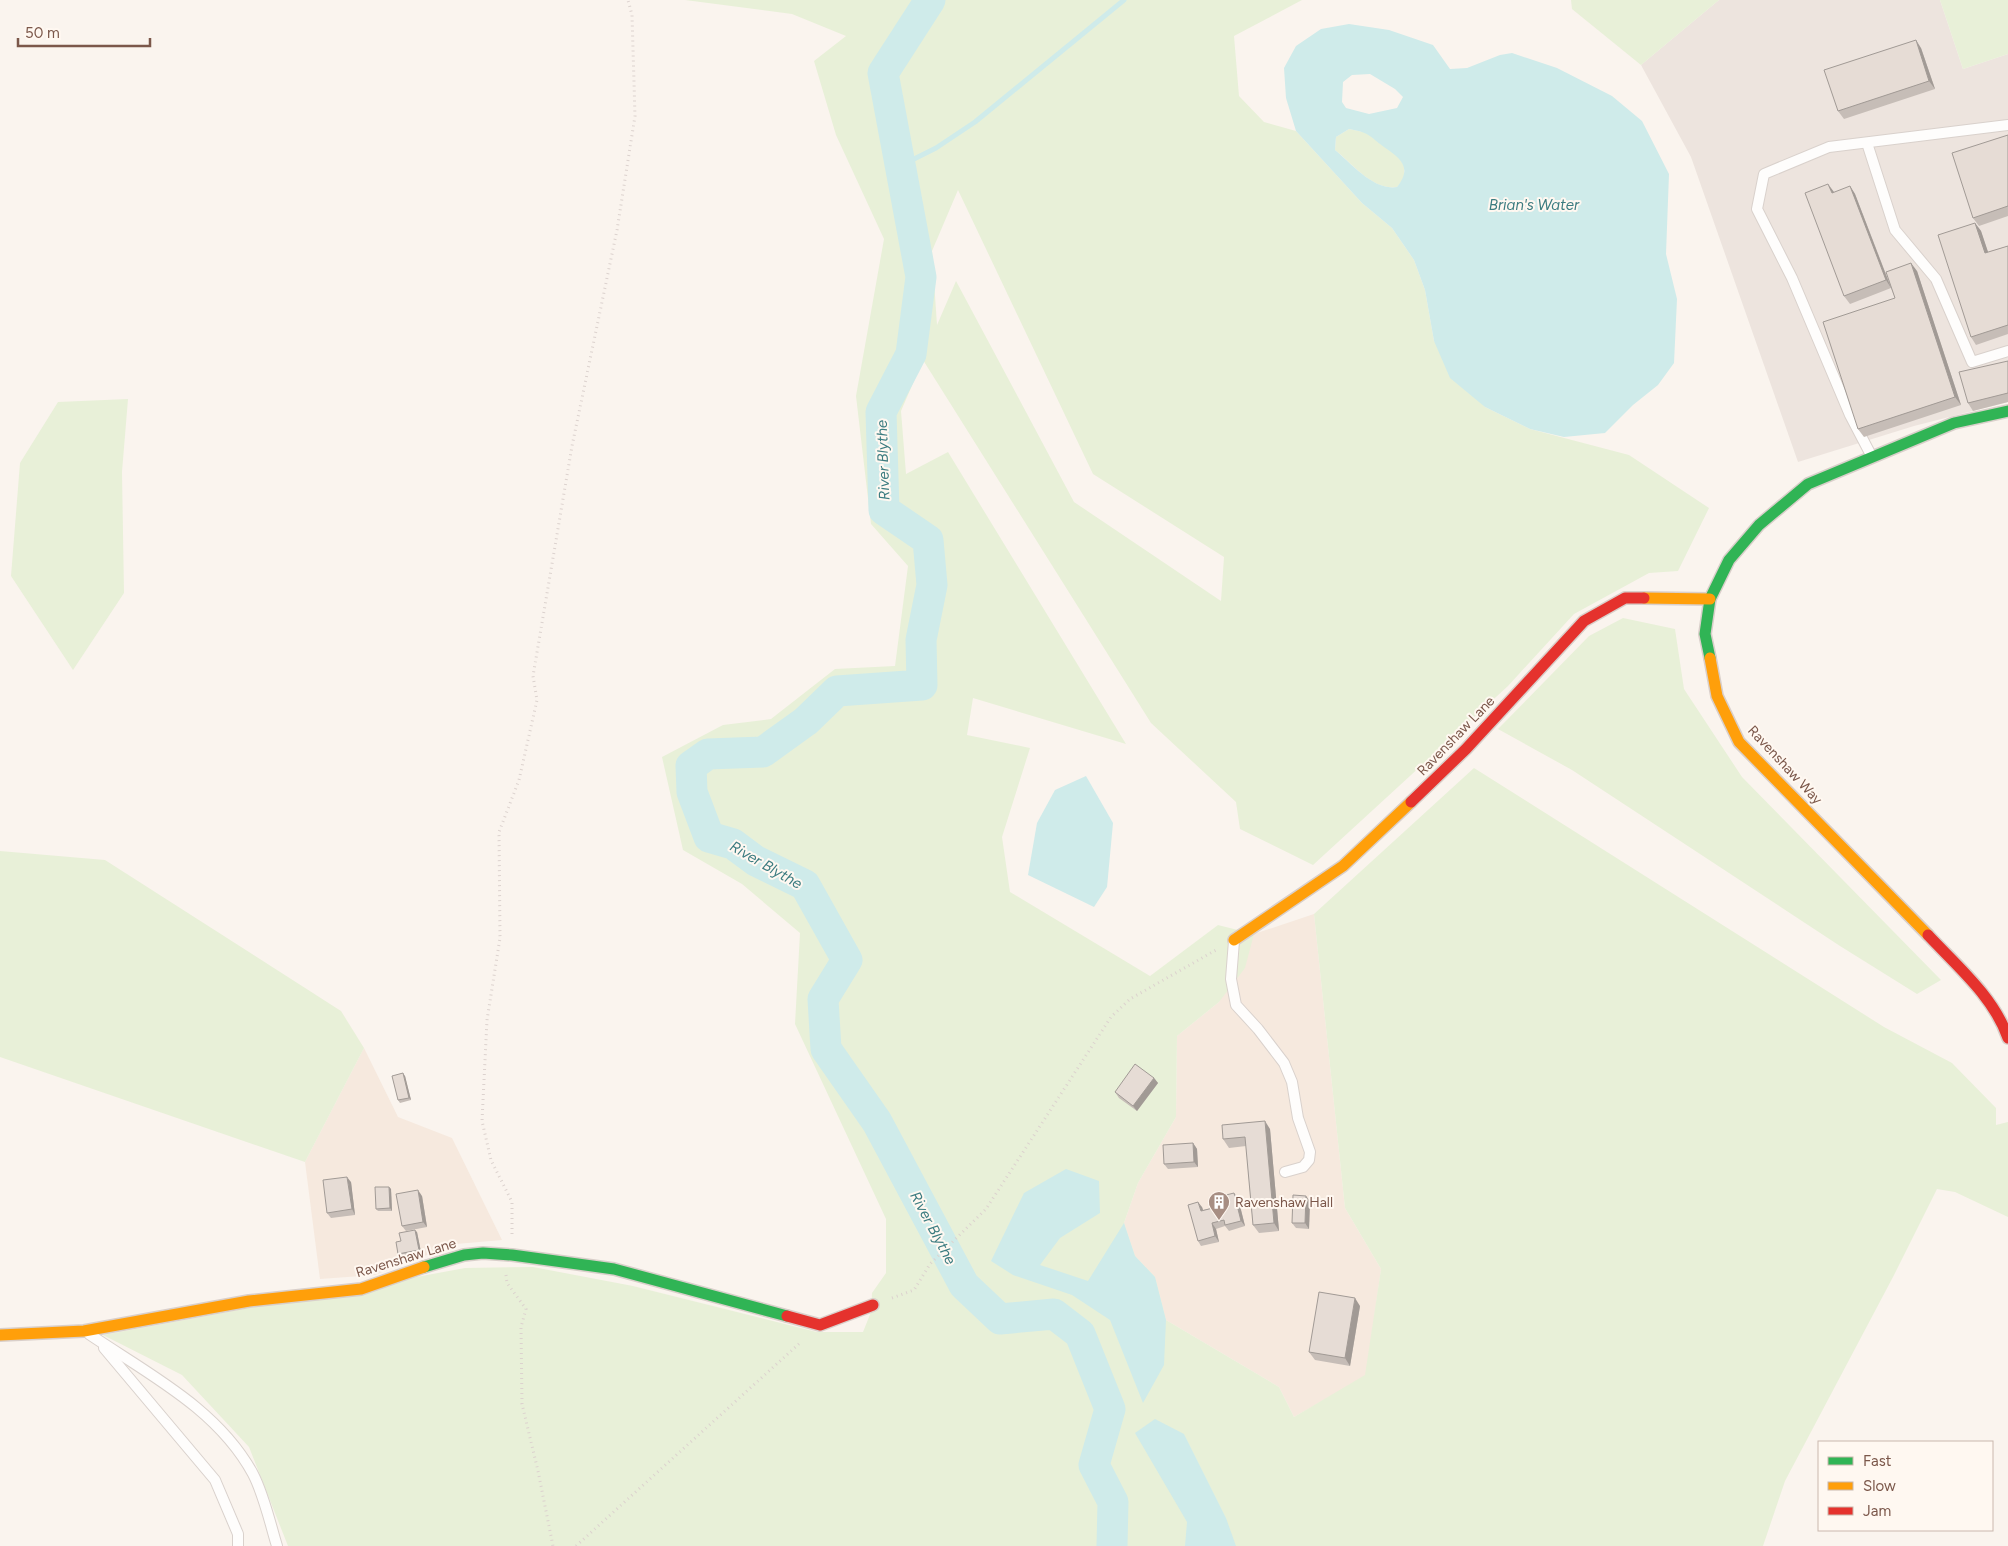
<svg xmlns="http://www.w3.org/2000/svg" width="2008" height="1546" viewBox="0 0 2008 1546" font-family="Figtree,sans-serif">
  <rect width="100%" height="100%" fill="#faf4ee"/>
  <g fill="#f6e9de">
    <polygon points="1314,914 1345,1208 1381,1269 1366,1376 1294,1417 1279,1387 1166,1320 1155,1277 1135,1256 1124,1223 1138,1183 1176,1117 1177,1036 1219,1002 1254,934"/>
    <polygon points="364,1048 398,1117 452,1138 502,1240 456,1244 375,1275 320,1279 305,1162"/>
  </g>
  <polygon fill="#ede4de" points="1719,0 1940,0 1963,69 2008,54 2008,402 1914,426 1798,462 1691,157 1641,65"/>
  <g fill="#e8f0d8" fill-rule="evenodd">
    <path d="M 685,0 L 1302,0 L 1234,36 L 1239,96 L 1264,122 L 1296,131 L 1362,203 L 1392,228 L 1414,260 L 1425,290 L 1434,341 L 1485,407 L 1530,429 L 1629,455 L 1709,508 L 1678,571 L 1649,573 L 1574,614 L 1508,686 L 1313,865 L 1240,829 L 1236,802 L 1151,723 L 923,360 L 901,411 L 906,474 L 948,452 L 1126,744 L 973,698 L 967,735 L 1030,748 L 1002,837 L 1010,892 L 1150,976 L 1218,925 L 1254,934 L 1245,968 L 1219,1002 L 1177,1036 L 1176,1117 L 1138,1183 L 1124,1223 L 1135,1256 L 1155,1277 L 1166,1320 L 1279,1387 L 1294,1417 L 1365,1375 L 1381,1269 L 1345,1208 L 1314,914 L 1474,768 L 1884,1027 L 1952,1063 L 1996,1108 L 1996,1125 L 2008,1122 L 2008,1217 L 1955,1192 L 1937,1189 L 1893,1277 L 1785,1481 L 1763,1546 L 288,1546 L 249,1447 L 182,1375 L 103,1335 L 465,1268 L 533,1267 L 633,1286 L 817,1332 L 863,1332 L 871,1312 L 872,1293 L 886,1273 L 886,1219 L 795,1024 L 800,933 L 742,884 L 683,850 L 662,757 L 723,725 L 771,719 L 835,669 L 895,666 L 908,566 L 871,524 L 856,396 L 884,239 L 836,135 L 814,61 L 846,36 L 792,14 ZM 958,190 L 1093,474 L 1224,557 L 1221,601 L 1074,502 L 956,281 L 937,325 L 932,251 Z"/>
    <polygon points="1571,0 1719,0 1641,65 1572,9"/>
    <polygon points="1940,0 2008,0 2008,54 1963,69"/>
    <path d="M 1349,129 L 1368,133 L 1398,156 L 1404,165 L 1404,179 L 1397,187 C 1373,191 1353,164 1335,150 L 1336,137 Z"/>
    <polygon points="128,399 122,472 124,593 73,670 11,576 20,463 58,402"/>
    <polygon points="1623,618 1675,629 1684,689 1742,777 1941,980 1917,994 1840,946 1572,770 1498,729 1589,636"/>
    <polygon points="0,851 105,860 341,1011 364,1048 305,1162 0,1057"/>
  </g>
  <g fill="#cfebea" fill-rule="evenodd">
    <path d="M 1349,24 L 1389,30 L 1433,45 L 1450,69 L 1467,68 L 1500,55 L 1512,53 L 1557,68 L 1612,96 L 1642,121 L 1669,174 L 1666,254 L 1677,299 L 1674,363 L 1658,385 L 1633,405 L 1605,433 L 1564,437 L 1530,429 L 1485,407 L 1450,378 L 1434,341 L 1425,290 L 1414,260 L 1392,228 L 1362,203 L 1296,131 L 1286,98 L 1284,68 L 1296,46 L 1321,29 ZM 1370,74 L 1395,89 L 1403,97 L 1397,108 L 1369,114 L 1346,108 L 1342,102 L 1343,82 L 1352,75 ZM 1349,129 C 1370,133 1368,135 1384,147 C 1400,158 1413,167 1397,187 C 1374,191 1352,164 1335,150 L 1336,137 Z"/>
    <polygon points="1086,776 1113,823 1107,887 1094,907 1028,875 1037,823 1055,790"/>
    <polygon points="1066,1169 1099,1181 1100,1213 1060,1238 1040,1265 1088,1281 1124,1223 1135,1256 1155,1277 1166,1320 1164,1365 1143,1403 1110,1320 1072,1295 1013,1275 991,1261 1024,1193"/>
    <polygon points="1155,1419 1184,1434 1226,1518 1236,1546 1185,1546 1187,1522 1135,1433"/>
  </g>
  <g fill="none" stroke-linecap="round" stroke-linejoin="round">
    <polyline stroke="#cfebea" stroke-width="5" points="900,166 936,148 975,122 1124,0"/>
    <polyline stroke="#cfebea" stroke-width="31" points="930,0 883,73 921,277 911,354 881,412 884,510 928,540 932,585 921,640 922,685 837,691 806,721 763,752 708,754 691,766 692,792 709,837 733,844 756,861 805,885 847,960 823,999 826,1049 877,1122 964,1285 1000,1319 1054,1314 1080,1334 1110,1409 1094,1465 1113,1502 1112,1546"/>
    <g stroke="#d9d1cc" stroke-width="12">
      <g id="lane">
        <polyline points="1867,143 1895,230 1936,279 1972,362 2008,351"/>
        <polyline points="1872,457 1850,415 1792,278 1757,209 1764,174 1829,147 2008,125"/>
        <polyline points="1234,941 1231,979 1236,1005 1258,1029 1284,1063 1292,1082 1298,1118 1310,1152 1309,1160 1303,1167 1285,1172"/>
        <path d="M 89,1334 C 148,1374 218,1409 253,1474 C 264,1495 270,1523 277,1546"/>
        <polyline points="104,1348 215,1480 238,1534 238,1546"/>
      </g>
    </g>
    <g stroke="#d9cfca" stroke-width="14">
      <g id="fast">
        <polyline points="1710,658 1705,634 1710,599 1729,560 1759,525 1808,484 1954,423 2008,411"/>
        <polyline points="424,1267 464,1255 483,1253 512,1255 614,1269 787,1316"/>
      </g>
    </g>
    <g stroke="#d9cfca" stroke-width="14">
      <g id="slow">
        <polyline points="1644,598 1710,599"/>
        <polyline points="1710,658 1717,696 1739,742 1928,935"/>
        <polyline points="1234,940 1343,866 1411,802"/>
        <polyline points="0,1335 84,1331 249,1301 361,1289 424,1267"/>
      </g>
    </g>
    <g stroke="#d9cfca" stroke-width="14">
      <g id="jam">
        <polyline points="1411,802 1466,749 1584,621 1625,598 1644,598"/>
        <path d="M 1928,935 C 1957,966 1994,997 2008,1038"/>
        <polyline points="787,1316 820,1325 873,1305"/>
      </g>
    </g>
    <g stroke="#dcd2ce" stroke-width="3" stroke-dasharray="1 4" stroke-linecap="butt">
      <polyline points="512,1234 512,1202 491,1160 482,1121 487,1020 500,938 499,832 519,780 537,700 533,676 572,446 617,230 635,116 632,15 628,0"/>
      <polyline points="506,1275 507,1283 526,1309 521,1327 522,1404 538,1471 553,1546"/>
      <polyline points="892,1298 914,1290 930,1264 986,1209 1111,1017 1130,999 1216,950"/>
      <polyline points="576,1546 801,1342"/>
    </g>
    <use href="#lane" stroke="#fefdfc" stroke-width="10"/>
    <use href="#fast" stroke="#30b455" stroke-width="11"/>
    <use href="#slow" stroke="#ff9f0a" stroke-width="11"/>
    <use href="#jam" stroke="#e5322d" stroke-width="11"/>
  </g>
  <g fill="#c6bdb7">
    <polygon points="1921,48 1935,89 1844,119 1838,111"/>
    <polygon points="2008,135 2008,216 1979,226 1973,218"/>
    <polygon points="1850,186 1855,194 1889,282 1917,271 1961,405 1864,437 1858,429 1895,298 1891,288 1850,304 1844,296"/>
    <polygon points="1975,223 1981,231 1988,252 2008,246 2008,334 1976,345 1971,337"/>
    <polygon points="2008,361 2008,402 1973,411 1968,403"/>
    <polygon points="405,1076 411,1100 400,1103 398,1100"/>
    <polygon points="1154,1078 1158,1083 1137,1111 1119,1098 1115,1092"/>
    <polygon points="1270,1129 1279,1231 1259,1233 1253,1225 1246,1146 1229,1148 1223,1139"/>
    <polygon points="1193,1143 1197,1149 1198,1167 1168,1169 1164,1164"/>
    <polygon points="351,1182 355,1215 331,1218 327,1213"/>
    <polygon points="389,1187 391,1189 392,1211 378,1211 376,1209"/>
    <polygon points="422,1196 427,1227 406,1231 402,1226"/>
    <polygon points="1238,1198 1245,1226 1229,1231 1225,1226 1216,1229 1219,1242 1201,1246 1198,1241 1202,1207 1203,1210 1217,1207"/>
    <polygon points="1310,1201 1309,1229 1296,1228 1292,1223"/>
    <polygon points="417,1232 421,1252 400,1256 398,1254 401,1241"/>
    <polygon points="1360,1306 1350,1366 1315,1360 1309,1352"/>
  </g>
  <g fill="#a19a95">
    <polygon points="1916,40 1921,48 1935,89 1929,81"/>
    <polygon points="1828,184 1834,192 1838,201 1832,193"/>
    <polygon points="1850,186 1855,194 1891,288 1886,280"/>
    <polygon points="1975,223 1981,231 1991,261 1985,253"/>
    <polygon points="1911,263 1917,271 1961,405 1955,397"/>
    <polygon points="403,1073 405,1076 411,1100 409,1098"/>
    <polygon points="1154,1078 1158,1083 1137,1111 1133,1106"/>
    <polygon points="1265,1121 1270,1129 1279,1231 1274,1223"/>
    <polygon points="1193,1143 1197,1149 1198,1167 1194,1162"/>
    <polygon points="347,1177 351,1182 355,1215 352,1209"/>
    <polygon points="389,1187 391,1189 392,1211 390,1208"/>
    <polygon points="418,1190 422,1196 427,1227 423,1222"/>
    <polygon points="1234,1193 1238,1198 1245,1226 1241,1221"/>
    <polygon points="1306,1196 1310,1201 1309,1229 1305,1223"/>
    <polygon points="1198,1202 1202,1207 1205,1216 1201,1211"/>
    <polygon points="1212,1223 1216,1229 1219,1242 1215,1236"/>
    <polygon points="415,1230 417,1232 421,1252 419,1250"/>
    <polygon points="1355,1298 1360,1306 1350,1366 1345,1358"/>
  </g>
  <g fill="#e6dcd5" stroke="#a19a95">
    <polygon points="1916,40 1929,81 1838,111 1824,70"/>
    <polygon points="2008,135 2008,206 1973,218 1952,153"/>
    <polygon points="1828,184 1832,193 1850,186 1886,280 1844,296 1805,193"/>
    <polygon points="1975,223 1985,253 2008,246 2008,325 1971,337 1938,235"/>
    <polygon points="1911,263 1955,397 1858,429 1823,322 1895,298 1886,272"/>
    <polygon points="2008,361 2008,393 1968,403 1959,372"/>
    <polygon points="1135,1064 1154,1078 1133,1106 1115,1092"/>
    <polygon points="403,1073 409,1098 398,1100 392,1076"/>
    <polygon points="1265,1121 1274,1223 1253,1225 1245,1137 1223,1139 1222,1125"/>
    <polygon points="1193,1143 1194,1162 1164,1164 1163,1145"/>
    <polygon points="347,1177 352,1209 327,1213 323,1180"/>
    <polygon points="375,1187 389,1187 390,1208 376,1209"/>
    <polygon points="418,1190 423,1222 402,1226 396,1194"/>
    <polygon points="1234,1193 1241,1221 1225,1225 1224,1220 1212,1223 1215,1236 1198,1241 1188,1205 1198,1202 1201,1211 1217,1207 1214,1198"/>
    <polygon points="1293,1195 1306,1196 1305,1223 1292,1223"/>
    <polygon points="415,1230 419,1250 398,1254 396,1242 401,1241 399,1233"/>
    <polygon points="1319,1292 1355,1298 1345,1358 1309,1352"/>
  </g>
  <defs>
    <g id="building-pin" transform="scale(1.125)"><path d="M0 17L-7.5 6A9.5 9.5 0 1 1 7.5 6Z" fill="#a78e83" stroke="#fff8f1"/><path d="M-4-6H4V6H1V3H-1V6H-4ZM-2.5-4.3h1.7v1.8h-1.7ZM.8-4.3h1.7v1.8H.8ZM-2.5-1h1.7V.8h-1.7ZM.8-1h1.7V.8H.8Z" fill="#fff"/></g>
  </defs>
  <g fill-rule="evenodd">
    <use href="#building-pin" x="1219" y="1202"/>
  </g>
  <g text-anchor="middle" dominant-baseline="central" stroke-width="4" stroke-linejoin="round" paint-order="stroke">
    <g font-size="14" fill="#7b574a" stroke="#fff8f1">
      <text transform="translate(1456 736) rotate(-46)">Ravenshaw Lane</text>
      <text transform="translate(1785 765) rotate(47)">Ravenshaw Way</text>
      <text transform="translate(406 1258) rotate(-17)">Ravenshaw Lane</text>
    </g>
    <g font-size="14" fill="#7b574a" stroke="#fff8f1" text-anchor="start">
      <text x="1235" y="1202">Ravenshaw Hall</text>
    </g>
    <g font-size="15" font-style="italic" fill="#3c7c80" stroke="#fff8f1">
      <text x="1534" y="205">Brian's Water</text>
      <text transform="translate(883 460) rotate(-92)">River Blythe</text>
      <text transform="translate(766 865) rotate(30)">River Blythe</text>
      <text transform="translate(933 1228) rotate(62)">River Blythe</text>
    </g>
  </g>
  <rect x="1818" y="1441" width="175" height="90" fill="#fff8f1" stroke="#cab8ae"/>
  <rect x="1828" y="1457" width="25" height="8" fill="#30b455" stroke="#cab8ae"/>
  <text x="1863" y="1466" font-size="15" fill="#7b574a">Fast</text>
  <rect x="1828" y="1482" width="25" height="8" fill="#ff9f0a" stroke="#cab8ae"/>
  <text x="1863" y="1491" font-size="15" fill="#7b574a">Slow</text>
  <rect x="1828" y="1507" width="25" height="8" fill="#e5322d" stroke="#cab8ae"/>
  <text x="1863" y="1516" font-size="15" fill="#7b574a">Jam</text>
  <path d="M18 38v8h132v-8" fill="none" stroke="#7b574a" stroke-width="2.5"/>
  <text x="25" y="38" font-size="15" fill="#7b574a" stroke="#fff8f1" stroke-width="4" paint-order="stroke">50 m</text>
</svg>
